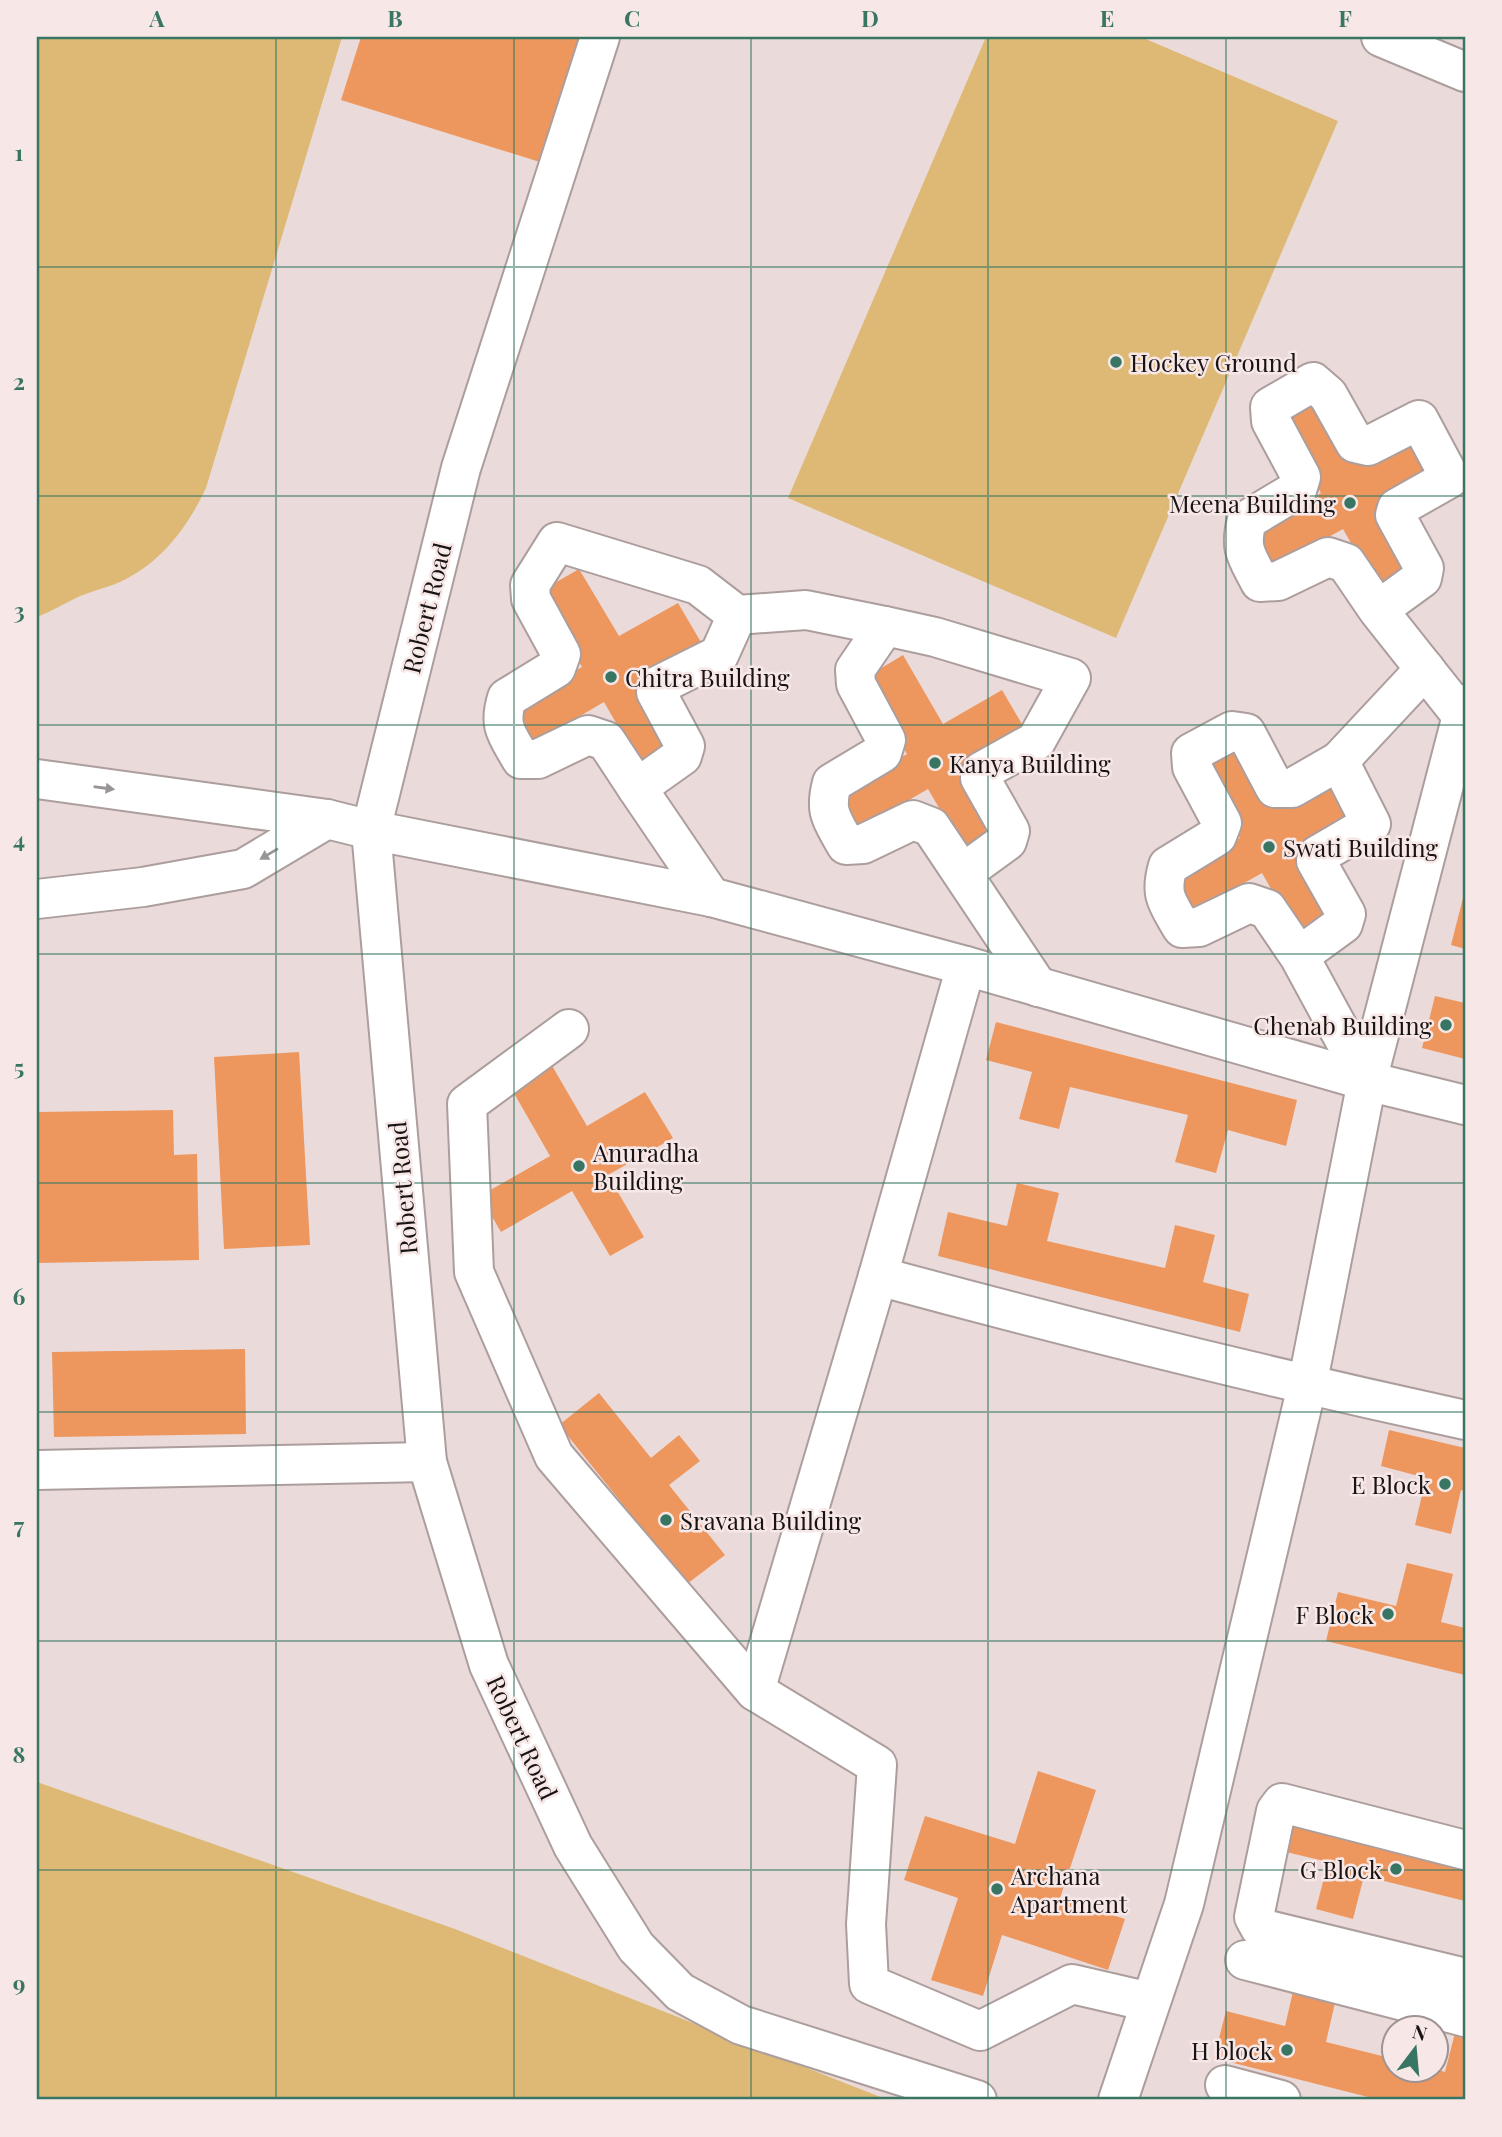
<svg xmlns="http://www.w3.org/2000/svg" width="1502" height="2137" viewBox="0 0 1502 2137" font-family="'Playfair Display',serif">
  <rect width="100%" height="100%" fill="#eadbda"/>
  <g fill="#deb975">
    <path d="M 37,37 L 342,37 L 206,488 C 188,526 164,559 126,579 C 111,587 95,590 80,596 C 65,603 52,611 37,617 Z"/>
    <polygon points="986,37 1141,37 1338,121 1116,638 788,498"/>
    <polygon points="37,1782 455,1929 883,2098 882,2100 37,2100"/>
  </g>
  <g fill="#ed975f">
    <polygon points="361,37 583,37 543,163 341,100"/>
    <polygon points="1318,395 1357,463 1416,430 1443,476 1379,513 1414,574 1380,594 1343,529 1271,569 1251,533 1321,493 1277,418"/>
    <polygon points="579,569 619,636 678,603 705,649 640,686 676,748 642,768 604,702 534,743 512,707 582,667 539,592"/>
    <polygon points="903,655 943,724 1002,690 1029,736 964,773 1000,835 966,854 928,789 857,830 837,794 907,754 863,679"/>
    <polygon points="1237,739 1277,807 1336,774 1362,820 1298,857 1334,919 1299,938 1262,873 1191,913 1170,878 1240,838 1196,763"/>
    <polygon points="1464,894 1465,894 1465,949 1451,945"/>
    <polygon points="1435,996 1465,1003 1465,1059 1422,1048"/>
    <polygon points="996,1022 1297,1100 1286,1146 1228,1130 1216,1173 1175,1162 1188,1115 1070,1087 1059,1129 1019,1119 1032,1072 986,1060"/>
    <polygon points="299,1052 310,1245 224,1249 214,1057"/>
    <polygon points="547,1057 587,1126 645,1092 673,1138 608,1175 644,1237 610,1256 572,1191 501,1232 480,1196 550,1156 507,1081"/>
    <polygon points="173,1110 174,1155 197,1154 199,1260 37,1263 37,1112"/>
    <polygon points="1017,1183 1059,1193 1047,1241 1165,1268 1175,1225 1215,1235 1203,1282 1249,1294 1240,1332 938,1256 948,1212 1007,1226"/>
    <polygon points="245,1349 246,1434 54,1437 52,1352"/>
    <polygon points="599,1393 651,1458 679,1435 700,1461 669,1485 725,1555 687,1584 559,1425"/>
    <polygon points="1389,1430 1465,1448 1465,1491 1461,1490 1451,1534 1415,1525 1426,1478 1381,1466"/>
    <polygon points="1407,1563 1453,1574 1441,1622 1465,1628 1465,1675 1326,1641 1338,1592 1396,1606"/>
    <polygon points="1038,1771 1096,1790 1060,1898 1125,1919 1108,1970 1002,1935 983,1996 931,1980 958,1898 904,1880 925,1816 1015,1844"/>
    <polygon points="1291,1815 1465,1858 1465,1901 1364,1876 1353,1919 1316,1909 1328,1862 1282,1851"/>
    <polygon points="1295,1983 1337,1994 1326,2042 1394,2059 1394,2070 1436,2069 1445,2072 1455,2033 1465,2035 1465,2100 1380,2100 1214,2058 1226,2011 1285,2026"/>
  </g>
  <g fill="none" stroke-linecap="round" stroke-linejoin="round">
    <g stroke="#ac9e9d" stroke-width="42">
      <g id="minor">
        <polyline points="600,37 461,468 371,830 427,1462 489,1665 573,1846 636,1947 680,1992 741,2025 977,2100"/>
        <polyline points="1381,37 1465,72"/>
        <path d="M 1378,610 L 1422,578 L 1424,568 L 1395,515 L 1397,508 L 1450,478 L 1419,420 L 1368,446 L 1355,443 L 1328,395 L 1313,382 L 1270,407 L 1271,421 L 1301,477 L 1297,490 L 1247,520 C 1239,550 1247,556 1260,582 L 1278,581 L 1328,557 L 1346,563 L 1378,610 L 1462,716 L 1465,716"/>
        <path d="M 737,615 L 698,585 L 557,542 L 530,585 L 531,599 L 561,654 L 556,668 L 507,698 C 498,727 507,734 521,759 L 538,759 L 588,735 L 606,741 L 637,788 L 682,756 L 685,746 L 656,692 L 657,686 L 719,655 L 737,615 L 806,610 L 885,626"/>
        <polyline points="1339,761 1425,669"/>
        <polyline points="37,779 327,819 371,830 711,897 966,966 1367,1081 1465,1105"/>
        <polyline points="637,788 711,897"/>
        <path d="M 963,873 L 1007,841 L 1010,831 L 980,778 L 982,771 L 1036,741 L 1071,678 L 935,637 L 885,626 L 855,670 L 856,684 L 886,740 L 882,753 L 832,783 C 824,813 832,819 846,845 L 863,844 L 913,820 L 931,827 L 1038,987"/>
        <polyline points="37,899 143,887 243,869 327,819"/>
        <path d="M 1299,956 L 1343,924 L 1346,914 L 1316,861 L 1318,855 L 1371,824 L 1339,761 L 1292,788 L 1275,788 L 1246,733 L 1232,731 L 1191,753 L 1192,767 L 1222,823 L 1217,836 L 1168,866 C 1159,896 1168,903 1182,928 L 1199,927 L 1249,903 L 1267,909 L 1299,956 L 1367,1081"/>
        <polyline points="569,1029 467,1104 474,1272 554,1456 755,1691 877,1765 866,1924 869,1984 980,2031 1072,1984 1150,2002"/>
        <path d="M 878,1276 C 1073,1329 1268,1377 1465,1420"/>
        <polyline points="37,1470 427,1462"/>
        <polyline points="755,1691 878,1276 966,966"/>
        <polyline points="1465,1850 1282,1803 1276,1811 1254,1917 1260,1928 1465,1978"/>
        <polyline points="1245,1960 1465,2017"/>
        <polyline points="1225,2085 1281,2100"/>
        <polyline points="1118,2100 1184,1904 1307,1386 1367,1081 1465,704"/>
      </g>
    </g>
    <use href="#minor" stroke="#fff" stroke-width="38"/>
  </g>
  <defs><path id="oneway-solid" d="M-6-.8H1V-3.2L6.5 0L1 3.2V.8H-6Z" transform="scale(1.75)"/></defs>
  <g fill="#989595">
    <use href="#oneway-solid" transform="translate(104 788) rotate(8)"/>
    <use href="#oneway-solid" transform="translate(269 854) rotate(149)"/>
  </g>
  <path fill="none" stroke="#387663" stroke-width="2" stroke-opacity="0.55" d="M 276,37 L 276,2100M 514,37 L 514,2100M 751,37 L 751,2100M 988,37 L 988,2100M 1226,37 L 1226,2100M 37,267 L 1465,267M 37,496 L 1465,496M 37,725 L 1465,725M 37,954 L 1465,954M 37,1183 L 1465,1183M 37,1412 L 1465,1412M 37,1641 L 1465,1641M 37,1870 L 1465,1870"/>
  <g fill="#387663" stroke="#f7e8e7" stroke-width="2.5">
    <circle cx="1116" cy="362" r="7"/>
    <circle cx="1350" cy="503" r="7"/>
    <circle cx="611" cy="677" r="7"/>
    <circle cx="935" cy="763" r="7"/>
    <circle cx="1269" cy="847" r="7"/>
    <circle cx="1446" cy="1025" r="7"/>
    <circle cx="579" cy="1166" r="7"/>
    <circle cx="1445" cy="1484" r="7"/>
    <circle cx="666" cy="1520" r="7"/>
    <circle cx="1388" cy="1614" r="7"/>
    <circle cx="1396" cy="1869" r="7"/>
    <circle cx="997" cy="1889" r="7"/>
    <circle cx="1287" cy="2050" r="7"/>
  </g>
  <g text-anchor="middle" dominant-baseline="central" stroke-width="5" stroke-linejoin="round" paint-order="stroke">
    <g font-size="24" fill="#191414" stroke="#f7e8e7" text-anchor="start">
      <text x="1130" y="362">Hockey Ground</text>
      <text x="1336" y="503" text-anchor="end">Meena Building</text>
      <text x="625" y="677">Chitra Building</text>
      <text x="949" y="763">Kanya Building</text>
      <text x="1283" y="847">Swati Building</text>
      <text x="1432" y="1025" text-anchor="end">Chenab Building</text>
      <text x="593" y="1152">Anuradha<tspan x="593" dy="28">Building</tspan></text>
      <text x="1431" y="1484" text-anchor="end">E Block</text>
      <text x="680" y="1520">Sravana Building</text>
      <text x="1374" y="1614" text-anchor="end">F Block</text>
      <text x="1382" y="1869" text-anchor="end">G Block</text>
      <text x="1011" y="1875">Archana<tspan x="1011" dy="28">Apartment</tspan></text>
      <text x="1273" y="2050" text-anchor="end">H block</text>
    </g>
    <g font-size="24" fill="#191414" stroke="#f7e8e7">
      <text transform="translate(426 608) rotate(-76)">Robert Road</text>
      <text transform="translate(402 1188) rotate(-95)">Robert Road</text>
      <text transform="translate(523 1737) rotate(65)">Robert Road</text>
    </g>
  </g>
  <rect width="1502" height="2137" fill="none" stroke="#f7e8e7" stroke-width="77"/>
  <g transform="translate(1415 2049) rotate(16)"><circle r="33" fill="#f7e8e7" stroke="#9e9393" stroke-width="2"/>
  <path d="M0-5L12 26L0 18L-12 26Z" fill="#387663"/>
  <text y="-10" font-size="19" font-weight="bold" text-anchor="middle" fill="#191414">N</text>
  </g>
  <rect x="38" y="38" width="1426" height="2060" fill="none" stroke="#387663" stroke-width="2.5"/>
  <g font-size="23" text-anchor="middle" font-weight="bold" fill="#387663">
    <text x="157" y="27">A</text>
    <text x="395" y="27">B</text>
    <text x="632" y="27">C</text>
    <text x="870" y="27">D</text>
    <text x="1107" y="27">E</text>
    <text x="1345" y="27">F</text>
    <text x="19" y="161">1</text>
    <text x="19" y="390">2</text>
    <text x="19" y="619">3</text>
    <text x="19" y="848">4</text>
    <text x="19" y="1076">5</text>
    <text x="19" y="1305">6</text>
    <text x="19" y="1534">7</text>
    <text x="19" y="1763">8</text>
    <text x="19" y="1992">9</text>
  </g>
</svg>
